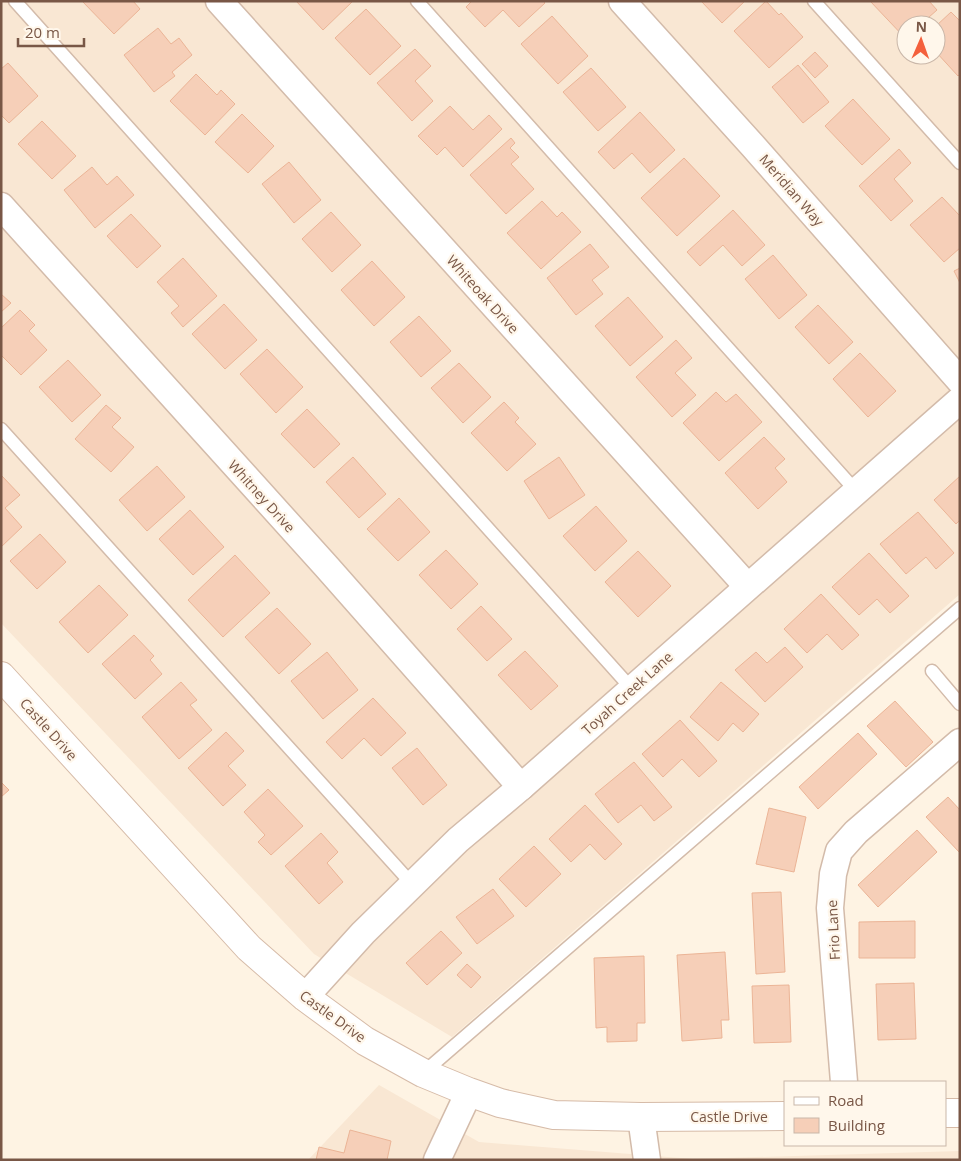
<svg xmlns="http://www.w3.org/2000/svg" width="961" height="1161" viewBox="0 0 961 1161" font-family="'Open Sans',sans-serif">
  <rect width="100%" height="100%" fill="#fef3e3"/>
  <g fill="#f9e7d3" fill-rule="evenodd">
    <path d="M 1,1 L 960,1 L 960,594 L 452,1037 L 314,954 L 1,623 ZM 906,25 L 936,25 L 936,55 L 906,55 Z"/>
    <polygon points="379,1085 479,1142 693,1159 960,1151 960,1160 308,1160"/>
  </g>
  <g fill="#f6cfb8" stroke="#ebb496">
    <polygon points="82,1 133,1 140,9 114,34"/>
    <polygon points="296,1 353,1 323,30"/>
    <polygon points="472,1 543,1 545,3 519,27 503,10 485,27 466,7"/>
    <polygon points="701,1 745,1 722,23"/>
    <polygon points="766,1 779,15 781,13 803,37 769,68 734,31"/>
    <polygon points="870,1 929,1 937,10 920,25 906,25 906,39"/>
    <polygon points="366,9 401,46 370,75 335,38"/>
    <polygon points="951,12 960,21 960,74 958,76 936,52 936,26"/>
    <polygon points="552,16 588,56 558,84 521,44"/>
    <polygon points="158,28 171,44 179,38 192,55 172,72 175,76 154,92 124,55"/>
    <polygon points="415,49 431,66 415,81 433,101 412,121 377,83"/>
    <polygon points="815,52 828,66 815,78 802,64"/>
    <polygon points="8,63 38,96 9,123 1,115 1,69"/>
    <polygon points="798,65 829,102 803,123 772,87"/>
    <polygon points="591,68 626,107 598,131 563,92"/>
    <polygon points="196,74 217,95 221,90 235,104 205,135 170,101"/>
    <polygon points="853,99 890,139 862,165 825,126"/>
    <polygon points="450,106 473,130 489,115 502,129 463,167 445,147 437,155 418,136"/>
    <polygon points="640,112 675,150 650,173 632,153 614,169 598,152"/>
    <polygon points="242,114 274,146 248,173 215,142"/>
    <polygon points="42,121 76,156 52,179 18,144"/>
    <polygon points="511,138 515,143 510,148 519,157 511,164 534,189 506,214 470,175"/>
    <polygon points="899,149 911,163 894,179 913,201 891,221 859,186"/>
    <polygon points="684,158 720,196 677,236 641,198"/>
    <polygon points="289,162 321,200 294,223 262,184"/>
    <polygon points="92,167 107,185 117,176 134,195 95,228 64,190"/>
    <polygon points="942,197 960,216 960,248 944,262 910,225"/>
    <polygon points="542,201 557,217 562,212 581,232 541,269 507,233"/>
    <polygon points="733,210 765,245 742,266 723,245 700,266 687,252"/>
    <polygon points="331,212 361,245 332,272 302,239"/>
    <polygon points="131,214 161,246 137,268 107,236"/>
    <polygon points="590,244 609,267 592,280 603,294 576,315 547,278"/>
    <polygon points="773,255 807,295 779,319 745,279"/>
    <polygon points="183,258 217,296 183,327 171,313 179,306 157,282"/>
    <polygon points="372,261 405,297 374,326 341,290"/>
    <polygon points="960,268 960,283 954,271"/>
    <polygon points="1,294 11,303 1,312"/>
    <polygon points="628,297 663,337 630,366 595,326"/>
    <polygon points="224,304 257,340 225,369 192,334"/>
    <polygon points="818,305 853,342 829,364 795,327"/>
    <polygon points="20,310 35,325 29,331 47,350 21,375 1,355 1,328"/>
    <polygon points="419,316 451,351 421,377 390,342"/>
    <polygon points="676,340 692,358 675,373 696,395 672,417 636,377"/>
    <polygon points="267,349 303,387 276,413 240,374"/>
    <polygon points="860,353 896,391 868,417 833,379"/>
    <polygon points="68,360 101,395 72,422 39,387"/>
    <polygon points="459,363 491,397 463,423 431,388"/>
    <polygon points="716,392 726,402 736,394 762,422 719,461 683,423"/>
    <polygon points="504,402 519,418 515,422 536,444 507,471 471,433"/>
    <polygon points="106,405 121,418 112,427 134,447 111,472 75,439"/>
    <polygon points="307,409 340,444 314,468 281,434"/>
    <polygon points="764,437 785,459 775,468 787,482 758,509 725,473"/>
    <polygon points="353,457 386,494 359,518 326,482"/>
    <polygon points="559,457 585,495 549,519 524,481"/>
    <polygon points="157,466 185,497 147,531 119,500"/>
    <polygon points="2,476 20,495 5,508 22,527 1,547 1,477"/>
    <polygon points="960,476 960,520 956,524 934,500"/>
    <polygon points="399,498 430,532 398,561 367,529"/>
    <polygon points="596,506 627,541 595,571 563,536"/>
    <polygon points="190,510 224,547 193,575 159,539"/>
    <polygon points="918,512 954,553 936,569 926,557 906,574 880,544"/>
    <polygon points="40,534 66,562 37,589 10,561"/>
    <polygon points="446,550 478,584 451,609 419,575"/>
    <polygon points="638,551 671,586 638,617 605,582"/>
    <polygon points="869,553 909,596 890,613 877,599 859,615 832,587"/>
    <polygon points="235,555 270,593 223,637 188,600"/>
    <polygon points="99,585 128,615 88,653 59,622"/>
    <polygon points="821,594 859,635 842,650 827,634 807,653 784,629"/>
    <polygon points="481,606 512,639 487,661 457,629"/>
    <polygon points="277,608 311,644 279,674 245,637"/>
    <polygon points="134,635 154,656 150,660 162,674 135,699 102,664"/>
    <polygon points="785,647 803,667 765,702 735,670 756,652 767,663"/>
    <polygon points="525,651 558,686 531,710 498,675"/>
    <polygon points="327,652 358,690 323,719 291,681"/>
    <polygon points="181,682 197,700 190,705 212,730 179,759 142,717"/>
    <polygon points="721,682 759,714 743,732 733,723 718,741 690,717"/>
    <polygon points="373,698 406,733 381,756 364,738 342,759 326,742"/>
    <polygon points="895,701 933,742 906,767 867,726"/>
    <polygon points="680,720 717,761 699,777 682,759 663,777 642,754"/>
    <polygon points="226,732 244,751 228,766 246,785 223,806 188,768"/>
    <polygon points="858,733 877,754 818,809 799,787"/>
    <polygon points="417,748 447,785 423,805 392,768"/>
    <polygon points="634,762 672,807 654,821 641,805 618,823 595,794"/>
    <polygon points="1,782 9,790 1,797"/>
    <polygon points="268,789 303,826 271,855 258,842 265,835 244,812"/>
    <polygon points="948,797 960,810 960,853 926,817"/>
    <polygon points="585,805 622,844 605,860 590,844 571,862 549,839"/>
    <polygon points="769,808 806,817 794,872 756,864"/>
    <polygon points="917,830 937,852 878,907 858,885"/>
    <polygon points="321,833 338,852 327,863 343,882 319,904 285,866"/>
    <polygon points="534,846 561,874 526,907 499,879"/>
    <polygon points="493,889 514,916 477,944 456,917"/>
    <polygon points="781,892 785,972 756,974 752,893"/>
    <polygon points="915,921 915,958 859,958 859,922"/>
    <polygon points="441,931 462,953 427,985 406,963"/>
    <polygon points="725,952 729,1020 721,1020 722,1038 682,1041 677,955"/>
    <polygon points="644,956 645,1023 637,1023 637,1041 607,1042 607,1027 596,1028 594,958"/>
    <polygon points="467,964 481,977 471,988 457,975"/>
    <polygon points="914,983 916,1039 878,1040 876,984"/>
    <polygon points="789,985 791,1042 754,1043 752,986"/>
    <polygon points="350,1130 391,1141 387,1160 316,1160 319,1147 344,1153"/>
  </g>
  <g fill="none" stroke-linecap="round" stroke-linejoin="round">
    <g stroke="#d3bbaa" stroke-width="15">
      <g id="lane">
        <polyline points="15,1 632,689"/>
        <polyline points="417,1 856,491"/>
        <polyline points="814,1 960,163"/>
        <polyline points="1,429 412,884"/>
        <polyline points="932,671 960,704"/>
        <polyline points="423,1073 960,608"/>
      </g>
    </g>
    <g stroke="#d3bbaa" stroke-width="29">
      <g id="street">
        <polyline points="219,1 747,586"/>
        <polyline points="622,1 753,146 960,381"/>
        <polyline points="1,206 326,566 521,787"/>
        <polyline points="305,997 363,933 458,840 521,787 960,400"/>
        <polyline points="844,1082 830,908 833,874 839,851 856,832 960,742"/>
        <polyline points="641,1117 647,1160"/>
        <polyline points="437,1160 469,1092"/>
      </g>
    </g>
    <g stroke="#d6bba8" stroke-width="30">
      <g id="secondary">
        <polyline points="1,676 249,948 305,997 365,1041 423,1073 469,1092 500,1103 554,1115 641,1117 785,1116"/>
        <polyline points="945,1113 960,1113"/>
      </g>
    </g>
    <use href="#lane" stroke="#fff" stroke-width="12"/>
    <use href="#street" stroke="#fff" stroke-width="26"/>
    <use href="#secondary" stroke="#fff" stroke-width="28"/>
  </g>
  <g text-anchor="middle" dominant-baseline="central" stroke-width="4.5" stroke-linejoin="round" paint-order="stroke">
    <g font-size="14" fill="#795746" stroke="#fff7eb">
      <text transform="translate(792 190) rotate(49)">Meridian Way</text>
      <text transform="translate(483 294) rotate(48)">Whiteoak Drive</text>
      <text transform="translate(262 496) rotate(48)">Whitney Drive</text>
      <text transform="translate(627 693) rotate(-42)">Toyah Creek Lane</text>
      <text transform="translate(49 729) rotate(48)">Castle Drive</text>
      <text transform="translate(833 930) rotate(-93)">Frio Lane</text>
      <text transform="translate(333 1016) rotate(36)">Castle Drive</text>
      <text x="729" y="1116">Castle Drive</text>
    </g>
  </g>
  <rect width="961" height="1161" fill="none" stroke="#795746" stroke-width="5"/>
  <rect x="784" y="1081" width="162" height="65" fill="#fff7eb" stroke="#c9b7a9"/>
  <rect x="794" y="1097" width="25" height="8" fill="#ffffff" stroke="#c9b7a9"/>
  <text x="828" y="1106" font-size="15" fill="#795746">Road</text>
  <rect x="794" y="1118" width="25" height="15" fill="#f6cfb8" stroke="#c9b7a9"/>
  <text x="828" y="1131" font-size="15" fill="#795746">Building</text>
  <g transform="translate(921 40) rotate(2)"><circle r="24" fill="#fff7eb" stroke="#c9b7a9"/>
  <path d="M0-4L9 19L0 12L-9 19Z" fill="#f4603c"/>
  <text y="-8" font-size="14" font-weight="bold" text-anchor="middle" fill="#795746">N</text>
  </g>
  <path d="M18 38v8h66v-8" fill="none" stroke="#795746" stroke-width="2.5"/>
  <text x="25" y="38" font-size="15" fill="#795746" stroke="#fff7eb" stroke-width="4" paint-order="stroke">20 m</text>
</svg>
